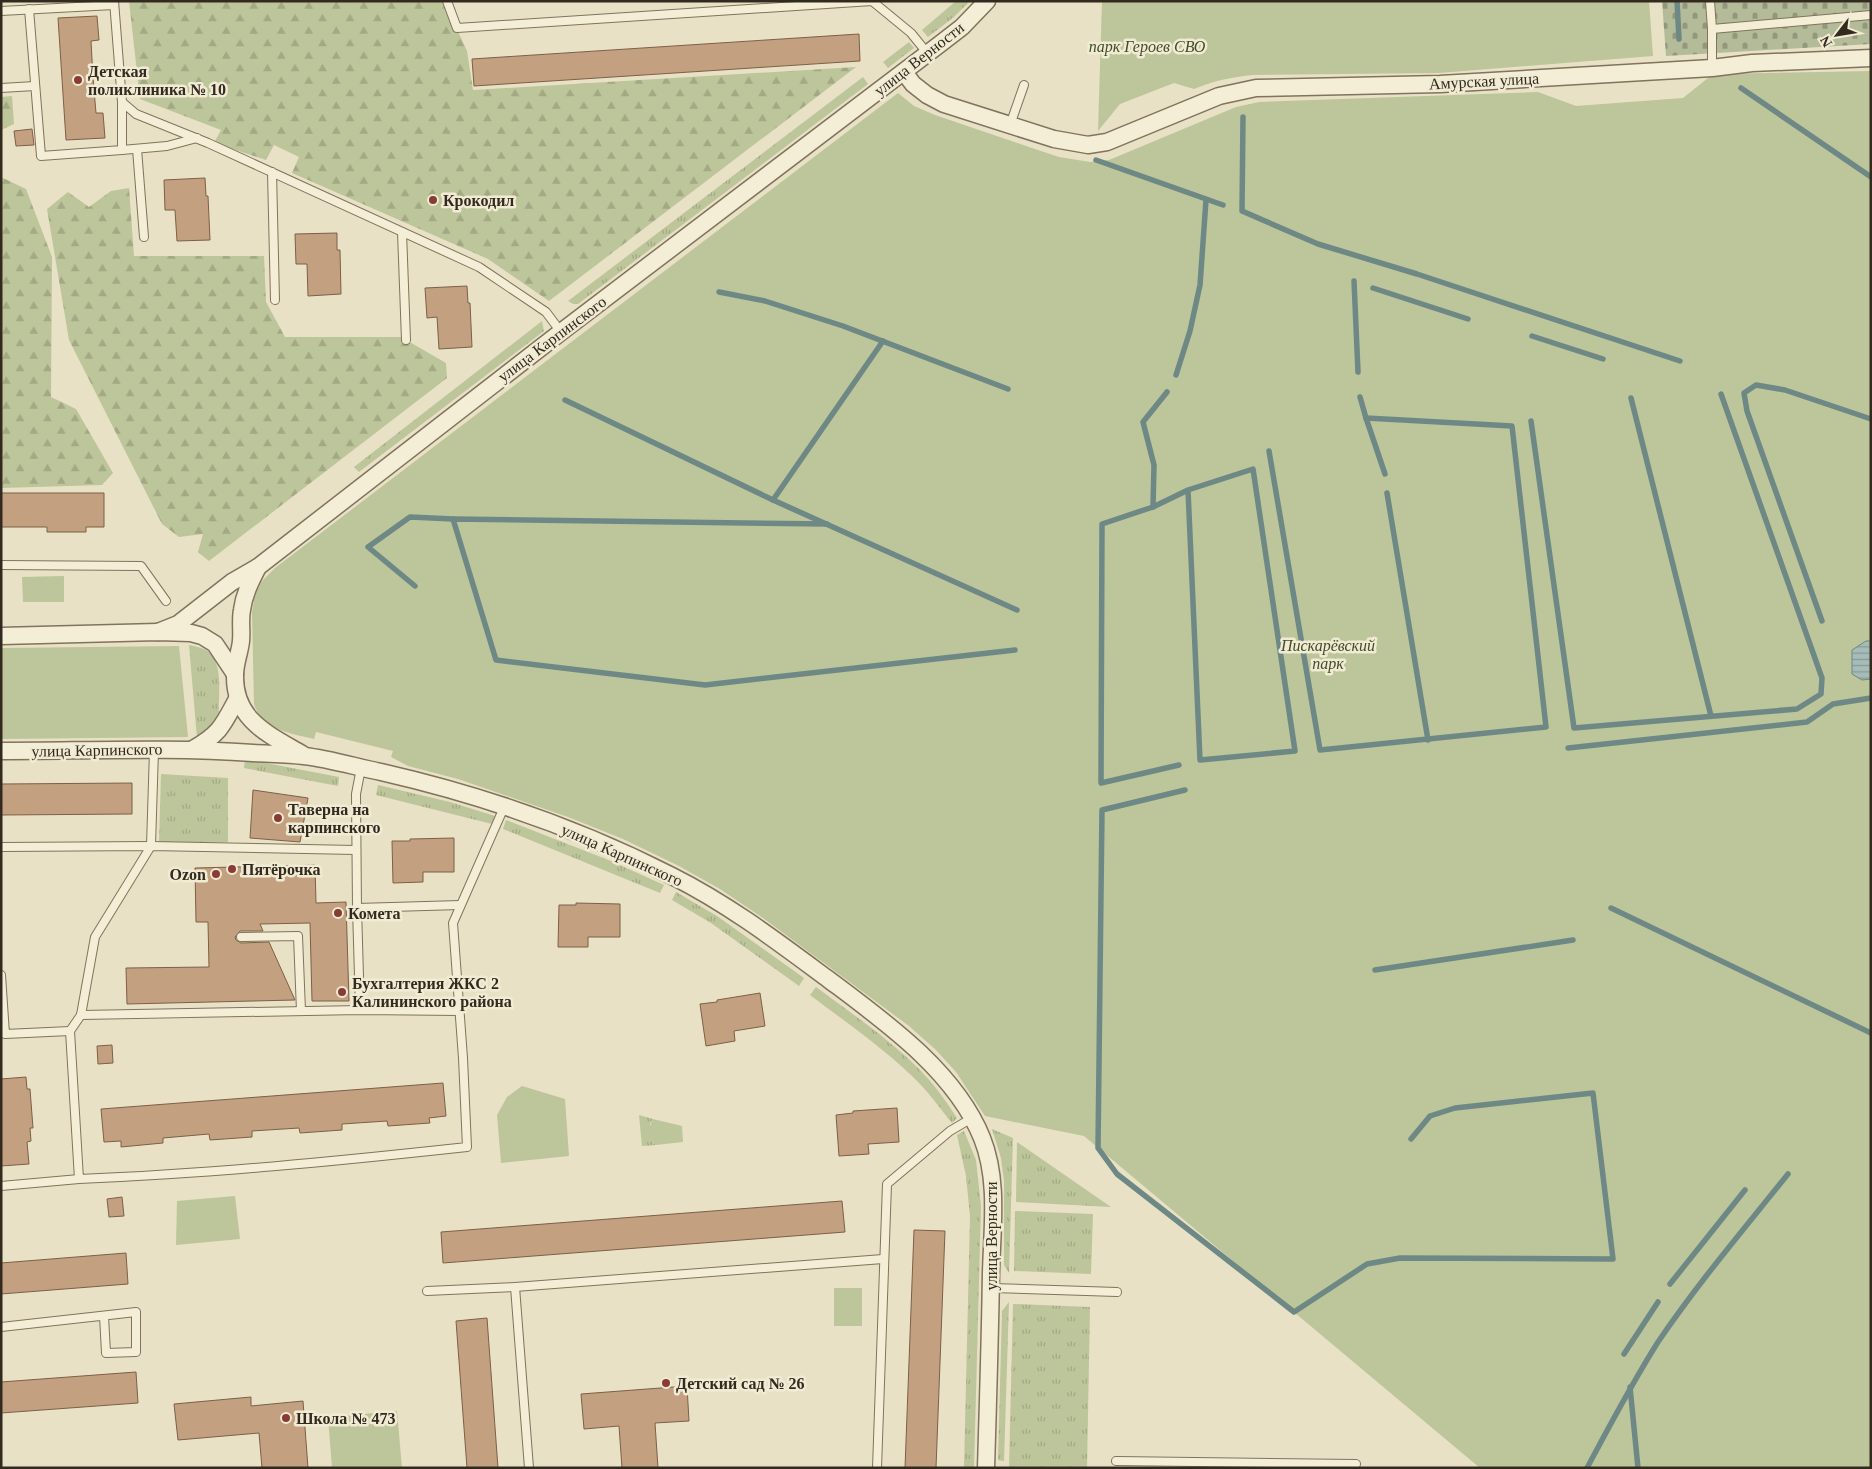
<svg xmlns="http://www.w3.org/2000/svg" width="1872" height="1469" viewBox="0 0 1872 1469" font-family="Georgia,serif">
  <defs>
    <pattern id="grass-tufts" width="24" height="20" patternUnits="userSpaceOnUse" patternTransform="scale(1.25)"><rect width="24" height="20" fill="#bdc59a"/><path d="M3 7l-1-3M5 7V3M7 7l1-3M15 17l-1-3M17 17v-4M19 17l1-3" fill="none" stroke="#a3a984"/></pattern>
    <pattern id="forest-firs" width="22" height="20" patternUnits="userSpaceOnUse" patternTransform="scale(1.25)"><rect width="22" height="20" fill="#bdc59a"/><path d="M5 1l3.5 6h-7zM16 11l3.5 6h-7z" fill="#a3a984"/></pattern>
    <pattern id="cemetery-stones" width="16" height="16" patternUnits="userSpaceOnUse" patternTransform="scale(1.25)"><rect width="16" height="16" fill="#b4bb99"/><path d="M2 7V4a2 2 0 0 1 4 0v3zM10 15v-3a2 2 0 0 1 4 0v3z" fill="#93987c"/></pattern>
    <pattern id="water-rules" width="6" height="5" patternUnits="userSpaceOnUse" patternTransform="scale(1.25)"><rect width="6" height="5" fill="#a6bcb8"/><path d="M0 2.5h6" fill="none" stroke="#889995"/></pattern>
  </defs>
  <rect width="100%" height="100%" fill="#e8e1c5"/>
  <g fill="url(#grass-tufts)">
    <polygon points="956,1 970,1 954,17 928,37 922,30"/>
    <polygon points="909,42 914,48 888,68 883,62"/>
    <polygon points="863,77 868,84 578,304 573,304 568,301"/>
    <polygon points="542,321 544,331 359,472 354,467"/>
    <path d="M 189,645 C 194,646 199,647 204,649 C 225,659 218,694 219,714 C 215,727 208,731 197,738 Z"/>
    <polygon points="245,759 339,777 338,786 244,768"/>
    <polygon points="161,774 228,778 228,842 159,842"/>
    <polygon points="378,785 450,802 495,816 492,824 376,795"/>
    <polygon points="506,820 611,861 664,885 660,893 503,829"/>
    <polygon points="676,892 717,916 804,978 799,986 711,923 672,900"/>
    <path d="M 816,987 C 851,1013 888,1038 919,1069 C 934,1084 946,1101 957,1118 L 952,1123 C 939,1107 927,1090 912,1076 C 881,1046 844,1021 810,995 Z"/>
    <polygon points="639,1115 653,1119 650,1124 650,1139 656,1145 642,1146"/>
    <polygon points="992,1129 1013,1138 1009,1273 1004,1265 1004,1181 1001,1158"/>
    <polygon points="964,1131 976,1160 981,1206 974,1468 964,1468 970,1216 966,1176 957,1135"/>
    <polygon points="1017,1142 1111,1207 1016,1202"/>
    <polygon points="1015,1211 1093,1214 1091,1274 1014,1271"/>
    <polygon points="1009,1302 1004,1461 998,1460 1002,1311"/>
    <polygon points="1013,1304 1090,1307 1087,1468 1009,1468"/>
  </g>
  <g fill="url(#forest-firs)">
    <polygon points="129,1 444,1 467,51 473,90 856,67 549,301 488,259 292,173 299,157 274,145 266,160 214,143 221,130 140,99"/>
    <polygon points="12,96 14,124 1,130 1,97"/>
    <polygon points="1,177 26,189 52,257 51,397 76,409 113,473 102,485 1,488"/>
    <polygon points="129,188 134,256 264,256 266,302 285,337 401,337 446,363 447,378 209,561 198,552 203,534 179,537 162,524 69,340 47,209 68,192 89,207 111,191"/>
  </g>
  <polygon fill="url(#cemetery-stones)" points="1662,1 1871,1 1871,44 1666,56"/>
  <g fill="#bdc59a">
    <path d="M 1102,1 L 1649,1 L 1653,56 L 1439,73 L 1253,75 C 1232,77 1213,81 1194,89 L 1174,83 L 1120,104 L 1098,131 Z"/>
    <path d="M 1871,71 L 1871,1468 L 1480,1468 L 1084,1136 L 985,1116 L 956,1072 L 936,1050 L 909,1026 L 763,918 L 720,889 L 679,866 L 623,839 L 568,817 L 458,779 L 408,766 L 391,757 L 393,751 L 316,732 L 314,739 C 292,734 261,729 254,704 L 252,612 L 255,595 L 262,581 L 275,568 L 898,93 L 914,106 L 935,115 L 1026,146 L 1059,157 L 1090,162 L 1109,160 L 1236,107 L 1259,102 L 1538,92 L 1576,106 L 1683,98 L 1713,74 Z"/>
    <polygon points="64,576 64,602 23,602 22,577"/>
    <polygon points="179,646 188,737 1,739 1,648"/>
    <polygon points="522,1086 565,1099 569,1156 501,1163 497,1115 507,1097"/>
    <polygon points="653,1119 682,1126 683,1142 656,1145 650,1139 648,1131"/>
    <polygon points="235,1196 240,1239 176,1245 177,1201"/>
    <rect x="834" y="1288" width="28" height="38"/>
    <polygon points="397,1411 402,1468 332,1468 328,1417"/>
  </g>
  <polygon fill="url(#water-rules)" stroke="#6e8985" points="1866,641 1871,641 1871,679 1862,680 1852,674 1852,650"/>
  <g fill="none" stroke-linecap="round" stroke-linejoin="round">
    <g stroke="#6e8985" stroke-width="5.5">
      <polyline points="1677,1 1679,39"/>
      <polyline points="1741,88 1871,177"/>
      <polyline points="1243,117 1242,211 1318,244 1417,274 1680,361"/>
      <polyline points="1096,160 1223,205"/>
      <polyline points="1354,281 1358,372"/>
      <polyline points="1373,288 1468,319"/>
      <polyline points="719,292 765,301 843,326 1008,389"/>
      <polyline points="1532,336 1603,359"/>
      <polyline points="1176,375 1190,331 1200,285 1206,200"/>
      <polyline points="1360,397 1366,418 1385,474"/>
      <polyline points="1631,398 1711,716"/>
      <polyline points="565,400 773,500 1017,610"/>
      <polyline points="1531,421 1574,728 1797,709 1821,694 1822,678 1721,394"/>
      <polyline points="1269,451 1320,750 1546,727 1512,426 1366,418"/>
      <polyline points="1387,493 1428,740"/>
      <polyline points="773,500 883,341"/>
      <polyline points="1153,507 1154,465 1143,422 1167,392"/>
      <polyline points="827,524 453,519 496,660 705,685 1015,650"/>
      <polyline points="415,586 368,547 410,517 453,519"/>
      <polyline points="1822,621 1747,411 1744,393 1756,385 1785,390 1871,419"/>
      <polyline points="1568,748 1807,722 1833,704 1871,698"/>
      <polyline points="1179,765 1101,783 1102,524 1153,507 1188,490 1253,469 1295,751 1200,760 1188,490"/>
      <polyline points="1185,790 1102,810 1098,1148 1117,1174 1294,1312 1367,1264 1400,1258 1613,1259 1593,1093 1455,1108 1430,1116 1411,1139"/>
      <polyline points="1611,908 1871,1033"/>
      <polyline points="1375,970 1573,940"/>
      <polyline points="1670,1284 1745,1190"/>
      <polyline points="1624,1354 1658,1302"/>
      <polyline points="1630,1387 1638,1468"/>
      <path d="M 1587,1468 C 1610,1425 1632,1383 1658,1342 C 1698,1283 1744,1229 1788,1174"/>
    </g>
  </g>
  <g fill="#c2a080" stroke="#7d6046">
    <polygon points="97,16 99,40 91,41 93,78 96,113 103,113 105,138 66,140 58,18"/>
    <polygon points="859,34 860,61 474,86 472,59"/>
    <polygon points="32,129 34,145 16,146 14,131"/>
    <polygon points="205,178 206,196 208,196 210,240 177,241 175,210 165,210 164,180"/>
    <polygon points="337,233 337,250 340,250 341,294 308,296 307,264 296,264 295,234"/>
    <polygon points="467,286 468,303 470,303 472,347 439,349 437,317 427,318 425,288"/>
    <polygon points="1,493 104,493 104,527 86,527 86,532 47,532 47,527 1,527"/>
    <polygon points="132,783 132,814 1,815 1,784"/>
    <polygon points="253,790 308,798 300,842 250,838"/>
    <polygon points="454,838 454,872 423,872 423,882 393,883 392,841 410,841 410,839"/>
    <polygon points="315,865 316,903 346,902 349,1001 312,1001 310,923 260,924 263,931 240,931 235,937 236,940 241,943 269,942 295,1000 127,1004 126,968 209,967 208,922 196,922 195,868"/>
    <polygon points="576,903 620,904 620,937 588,937 588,947 558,947 559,905 576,905"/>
    <polygon points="760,993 765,1026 734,1031 735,1041 706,1046 700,1004 717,1002 717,1000"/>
    <polygon points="112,1045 113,1063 98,1064 97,1046"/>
    <polygon points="26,1077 27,1089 30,1089 33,1128 30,1128 31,1141 27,1142 29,1164 1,1166 1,1079"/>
    <polygon points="443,1083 446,1116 429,1118 430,1123 388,1126 387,1121 342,1124 342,1130 300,1133 299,1128 252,1131 252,1137 210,1140 209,1134 163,1138 163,1143 121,1147 121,1141 104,1142 101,1109"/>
    <polygon points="897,1108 899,1142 868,1144 869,1154 839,1156 836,1115 853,1113 853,1111"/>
    <polygon points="122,1197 124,1216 109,1217 107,1199"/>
    <polygon points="842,1201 845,1232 443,1263 441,1232"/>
    <polygon points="914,1230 945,1231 936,1468 905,1468"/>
    <polygon points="126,1253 128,1284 1,1294 1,1263"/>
    <polygon points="487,1318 498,1468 467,1468 456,1321"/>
    <polygon points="136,1372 138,1403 1,1413 1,1382"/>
    <polygon points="687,1386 689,1421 655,1423 658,1468 622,1468 619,1426 584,1429 581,1394"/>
    <polygon points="251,1397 251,1406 303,1401 308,1468 262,1468 259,1433 178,1440 174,1404"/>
  </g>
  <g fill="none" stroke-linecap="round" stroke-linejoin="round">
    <g stroke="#81735d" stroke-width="10">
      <g id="service">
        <polyline points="114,1 122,102 136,114 208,143 479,267 546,312 561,332"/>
        <polyline points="447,1 457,28 872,1 911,33 928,54"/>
        <polyline points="1710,1 1712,29 1712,68"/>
        <polyline points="29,9 41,156 122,150 122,102"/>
        <polyline points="1,11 114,5"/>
        <polyline points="1712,29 1871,15"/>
        <polyline points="1,88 35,86"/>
        <polyline points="1010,125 1024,85"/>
        <polyline points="137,149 144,237"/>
        <polyline points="122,150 167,146 197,138"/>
        <polyline points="272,172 275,300"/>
        <polyline points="402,232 406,340"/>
        <polyline points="1,565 141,566 166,601"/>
        <path d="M 154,750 L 151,846 L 95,937 L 81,1015 L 70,1031 L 79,1179 C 208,1174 338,1161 467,1147 L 463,1058 L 453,923 L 505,805"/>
        <polyline points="1,847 151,846 356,850"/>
        <polyline points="357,908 460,905"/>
        <polyline points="241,937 298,936 301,1011"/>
        <polyline points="1,975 5,1034 70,1031"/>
        <polyline points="360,1010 357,908 356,794 361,768"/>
        <polyline points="81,1015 360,1010 460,1011"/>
        <polyline points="1,1186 79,1179"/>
        <polyline points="515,1287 529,1468"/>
        <polyline points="991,1288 1117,1292"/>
        <polyline points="427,1291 515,1287 883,1259"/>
        <polyline points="1,1327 136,1312 136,1352 106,1353 104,1316"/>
        <polyline points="1116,1461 1356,1464"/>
        <polyline points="877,1468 887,1184 950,1131 972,1118"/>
      </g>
    </g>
    <g stroke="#81735d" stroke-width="19">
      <g id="minor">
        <polyline points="904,72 913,84 927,95 944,104 1054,139 1088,145 1107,142 1219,96 1256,88 1440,84 1712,68 1752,63 1871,58"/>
        <path d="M 258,567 C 251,581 244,594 242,610 C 240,620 242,630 241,641 C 240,652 235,663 235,675 C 234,720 268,734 302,754"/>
        <polyline points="158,632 178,624 232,582 258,567 561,332 940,44 962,27 987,1"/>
        <polyline points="1,636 158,632 191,633 202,636 215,644 235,674"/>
        <path d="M 193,749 C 220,734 223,725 237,699"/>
        <path d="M 1,751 C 85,751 169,747 253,753 C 270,754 287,754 304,756 C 330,759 356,767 381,772 C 482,795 580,829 672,876 C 728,904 778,942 828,979 C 884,1021 955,1071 982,1138 C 999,1180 992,1229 991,1273 C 990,1338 988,1403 986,1468"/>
      </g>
    </g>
    <use href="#service" stroke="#f4eed7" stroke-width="8"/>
    <use href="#minor" stroke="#f4eed7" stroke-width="16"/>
  </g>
  <g fill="#893b35" stroke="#f1ebd4" stroke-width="2">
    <circle cx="78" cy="80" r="5"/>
    <circle cx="433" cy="200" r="5"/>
    <circle cx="278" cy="818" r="5"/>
    <circle cx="232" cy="869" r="5"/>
    <circle cx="216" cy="874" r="5"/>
    <circle cx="338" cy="913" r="5"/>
    <circle cx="342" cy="992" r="5"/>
    <circle cx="666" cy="1383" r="5"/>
    <circle cx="286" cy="1418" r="5"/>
  </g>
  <g text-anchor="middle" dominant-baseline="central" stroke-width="5" stroke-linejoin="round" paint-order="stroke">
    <g font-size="16" font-style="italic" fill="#414d29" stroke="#f1ebd4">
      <text x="1147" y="46">парк Героев СВО</text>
      <text x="1328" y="645">Пискарёвский<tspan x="1328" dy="18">парк</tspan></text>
    </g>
    <g font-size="16" fill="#332a1f" stroke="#f1ebd4">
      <text transform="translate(919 59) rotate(-38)">улица Верности</text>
      <text transform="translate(1484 81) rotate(-3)">Амурская улица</text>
      <text transform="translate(552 339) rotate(-37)">улица Карпинского</text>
      <text transform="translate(97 750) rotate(-1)">улица Карпинского</text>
      <text transform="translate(622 855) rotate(24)">улица Карпинского</text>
      <text transform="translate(991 1236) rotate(-90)">улица Верности</text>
    </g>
    <g font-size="16" font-weight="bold" fill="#332a1f" stroke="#f1ebd4" text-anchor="start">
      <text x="88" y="71">Детская<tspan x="88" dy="18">поликлиника № 10</tspan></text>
      <text x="443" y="200">Крокодил</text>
      <text x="288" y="809">Таверна на<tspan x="288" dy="18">карпинского</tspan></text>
      <text x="242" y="869">Пятёрочка</text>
      <text x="206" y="874" text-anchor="end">Ozon</text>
      <text x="348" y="913">Комета</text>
      <text x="352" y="983">Бухгалтерия ЖКС 2<tspan x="352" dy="18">Калининского района</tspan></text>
      <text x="676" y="1383">Детский сад № 26</text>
      <text x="296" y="1418">Школа № 473</text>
    </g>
  </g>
  <rect width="1872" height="1469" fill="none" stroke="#332a1f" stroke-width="5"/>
  <g transform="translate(1837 35) rotate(239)" stroke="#f1ebd4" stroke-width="4" paint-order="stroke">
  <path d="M0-4L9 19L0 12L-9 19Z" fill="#332a1f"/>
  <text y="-8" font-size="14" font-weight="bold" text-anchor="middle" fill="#332a1f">N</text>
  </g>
</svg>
